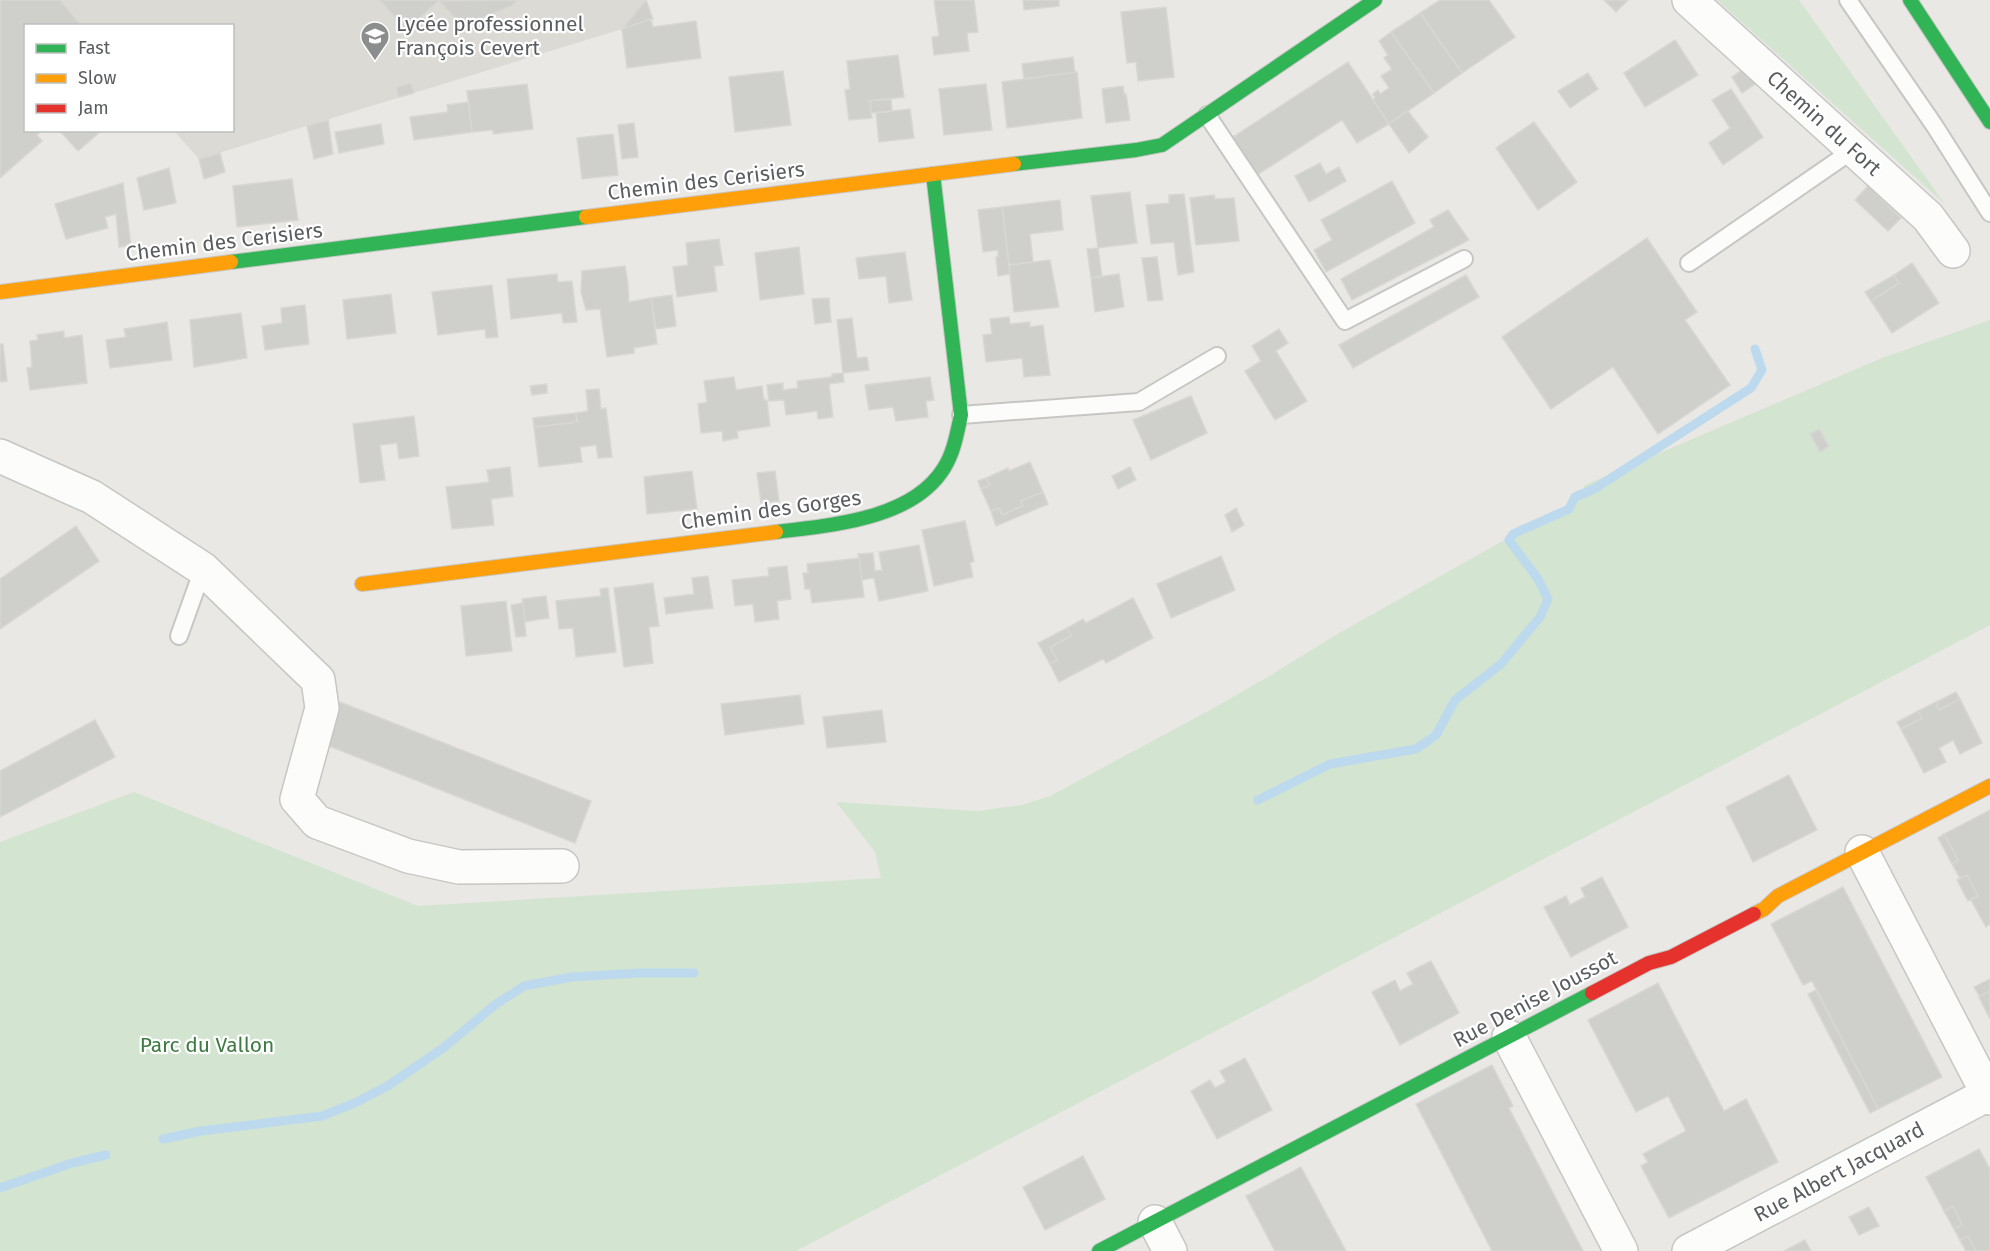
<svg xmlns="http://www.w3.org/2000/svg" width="1990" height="1251" viewBox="0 0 1990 1251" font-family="'Fira Sans',sans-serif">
  <rect width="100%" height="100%" fill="#e9e8e4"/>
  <polygon fill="#dcdad4" points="60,0 646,0 622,29 199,159 174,131 232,130 232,26 82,25"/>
  <g fill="#d3e4d1">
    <polygon points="1717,0 1799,0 1944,203"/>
    <polygon points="1990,320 1990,625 796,1251 0,1251 0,842 134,792 418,906 881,878 875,852 836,802 978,811 1022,805 1050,796 1210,710 1271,675 1334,636 1515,534 1576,506 1585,485 1882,358"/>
  </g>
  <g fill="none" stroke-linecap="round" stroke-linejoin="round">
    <g stroke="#bcd9ee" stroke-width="9">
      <polyline points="1258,800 1330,764 1416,749 1436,735 1455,700 1501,664 1540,617 1548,599 1538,579 1509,540 1513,534 1569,509 1575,497 1594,489 1751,388 1762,370 1755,349"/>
      <polyline points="163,1139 201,1131 322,1116 357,1102 389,1085 443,1048 496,1004 524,986 572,977 639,973 694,973"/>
      <polyline points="0,1188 72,1163 106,1155"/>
    </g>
  </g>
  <g fill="#cfcfcc" stroke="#d8d7d4" stroke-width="1.5">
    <polygon points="0,0 60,0 82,26 26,26 26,130 41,130 37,135 42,141 0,178"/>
    <polygon points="380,0 439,0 406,30"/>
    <polygon points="518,0 511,6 463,26 439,1"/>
    <polygon points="646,0 653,19 622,29"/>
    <polygon points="934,0 974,0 978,32 967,33 969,51 934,55 932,37 939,36"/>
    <polygon points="1023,0 1059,0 1059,6 1024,10"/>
    <polygon points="1440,0 1489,0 1515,37 1462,73 1420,13"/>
    <polygon points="1604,0 1628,0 1616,12"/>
    <polygon points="1166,7 1174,77 1138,81 1136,62 1127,63 1121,12"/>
    <polygon points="1420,13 1462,73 1434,93 1391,32"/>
    <polygon points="651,19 653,27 696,21 701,58 627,68 622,29"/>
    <polygon points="1391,32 1434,93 1389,124 1373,100 1375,98 1373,94 1378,90 1380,94 1389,88 1381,76 1392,69 1384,58 1388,55 1379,41"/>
    <polygon points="1675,40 1698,75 1645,107 1624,73"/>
    <polygon points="898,55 904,97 870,101 872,118 849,120 845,90 850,89 847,61"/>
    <polygon points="1073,57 1075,73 1024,79 1022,64"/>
    <polygon points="1348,62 1389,124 1357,143 1342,120 1257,175 1233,137"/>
    <polygon points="1742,70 1757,83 1742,93 1732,77"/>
    <polygon points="783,71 791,125 735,132 729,77"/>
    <polygon points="1077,72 1082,118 1007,128 1002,82"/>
    <polygon points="1588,73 1598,89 1570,108 1558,91"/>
    <polygon points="411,83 414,93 399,97 396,87"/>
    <polygon points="527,84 533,129 493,134 493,130 472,132 467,91"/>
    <polygon points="986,84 992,130 944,135 939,89"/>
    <polygon points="1123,86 1124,94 1126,94 1130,120 1106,123 1102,89"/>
    <polygon points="1731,89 1763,137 1723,165 1709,143 1730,128 1712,100"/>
    <polygon points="891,99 892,111 871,113 870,101"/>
    <polygon points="468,102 472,132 414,140 410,117 448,112 447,105"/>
    <polygon points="910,109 914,138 879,142 876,113"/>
    <polygon points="1408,111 1428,137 1409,153 1389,124"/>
    <polygon points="328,120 333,154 314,159 307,126"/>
    <polygon points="1534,122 1577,182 1538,210 1496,148"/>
    <polygon points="634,123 638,157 622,159 618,125"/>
    <polygon points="381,124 384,144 339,153 335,132"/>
    <polygon points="59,130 102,130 78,151"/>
    <polygon points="613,134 618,175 582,179 577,138"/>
    <polygon points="220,153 225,172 204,179 199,159"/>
    <polygon points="1320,163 1326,174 1339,167 1346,181 1309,202 1295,176"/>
    <polygon points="169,168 176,203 144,210 137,178"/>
    <polygon points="292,179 298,220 237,227 233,186"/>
    <polygon points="1392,181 1415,223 1326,272 1314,250 1332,240 1321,220"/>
    <polygon points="123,183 131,246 119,247 116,214 105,217 108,228 66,239 55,204"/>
    <polygon points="1868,186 1901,218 1888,231 1855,200"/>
    <polygon points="1130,192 1137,243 1098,248 1091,196"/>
    <polygon points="1184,194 1194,272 1178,275 1174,242 1151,244 1146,205 1169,203 1169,195"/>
    <polygon points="1214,195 1215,199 1234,198 1239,241 1196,245 1190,198"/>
    <polygon points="1060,200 1063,230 1030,234 1033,262 1009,265 1002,207"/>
    <polygon points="1002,207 1010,274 998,276 996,257 998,257 998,250 983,252 978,210"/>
    <polygon points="1448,210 1469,240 1352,300 1341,279 1434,227 1430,220"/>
    <polygon points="1647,238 1697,312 1685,320 1730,385 1658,434 1613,367 1551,409 1502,337"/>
    <polygon points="719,239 723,265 714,266 717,291 677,297 673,267 688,265 686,243"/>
    <polygon points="799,247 804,294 760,300 755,253"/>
    <polygon points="1098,248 1102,277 1091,278 1087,249"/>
    <polygon points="905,252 912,300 889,303 886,276 859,279 856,258"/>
    <polygon points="1157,257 1163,300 1148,301 1142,258"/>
    <polygon points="1050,260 1059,307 1014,312 1009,265"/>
    <polygon points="1912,263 1939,303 1892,333 1871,301 1899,283 1894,275"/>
    <polygon points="625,266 628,284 629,302 651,298 657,344 634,348 634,353 607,357 600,309 586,310 581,292 582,271"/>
    <polygon points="557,274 558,282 572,281 577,322 563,323 562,313 511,319 507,279"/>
    <polygon points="1119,274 1124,307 1095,312 1091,278"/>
    <polygon points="1466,275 1479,297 1353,368 1339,345"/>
    <polygon points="1894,275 1899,283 1871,301 1865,292"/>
    <polygon points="492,285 498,337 486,338 485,329 438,335 432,292"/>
    <polygon points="391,294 396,333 347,339 343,300"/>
    <polygon points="672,295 676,326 656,329 651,298"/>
    <polygon points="829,298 831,322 815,324 812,299"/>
    <polygon points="305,305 309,344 265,350 262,326 282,323 281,308"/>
    <polygon points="241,313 247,358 194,367 190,320"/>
    <polygon points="1009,317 1010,324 1030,322 1030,327 1043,325 1050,375 1024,377 1022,358 986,362 983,335 992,334 990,319"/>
    <polygon points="852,318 857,358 867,357 869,370 843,373 837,320"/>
    <polygon points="167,322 172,360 110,368 106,340 126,337 124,329"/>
    <polygon points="1279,329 1288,343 1276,351 1307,401 1275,420 1245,371 1261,361 1252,346"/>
    <polygon points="64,331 64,338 82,335 87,383 30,390 27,368 32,367 30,341 38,340 37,335"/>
    <polygon points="0,344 3,344 7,381 0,382"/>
    <polygon points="843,373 844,382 829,384 833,417 818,419 817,411 786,415 784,400 769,401 767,385 783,383 783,390 798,388 797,381 832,377 832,374"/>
    <polygon points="734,377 736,390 762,386 764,400 767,400 770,426 737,431 738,438 723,441 722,431 701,433 698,404 707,402 704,381"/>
    <polygon points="930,377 934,400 926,401 928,417 896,421 893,407 869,410 865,385"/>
    <polygon points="547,384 547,393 532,395 530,386"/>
    <polygon points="599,389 601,409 606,408 612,457 598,458 596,445 580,447 582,462 539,467 534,427 577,422 576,413 588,411 586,390"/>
    <polygon points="1191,396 1207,433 1151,460 1133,420"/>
    <polygon points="576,413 577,422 534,427 533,418"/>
    <polygon points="414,416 419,456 399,459 397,443 380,445 385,480 360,483 353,424"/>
    <polygon points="1819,429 1829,446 1820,452 1810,434"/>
    <polygon points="1030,462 1043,492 1021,501 1023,506 1002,515 999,508 991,511 981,489 990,485 986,478 1008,468 1009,471"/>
    <polygon points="510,467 513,496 491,499 494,525 452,529 446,487 489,482 487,470"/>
    <polygon points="1130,467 1136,480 1118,489 1112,476"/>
    <polygon points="692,471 697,509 647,514 644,477"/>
    <polygon points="775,471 779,501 761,503 757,473"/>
    <polygon points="986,478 990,485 981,489 978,481"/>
    <polygon points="1043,492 1048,504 996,526 991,511 999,508 1002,515 1023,506 1021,501"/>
    <polygon points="1236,508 1244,525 1232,532 1225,515"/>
    <polygon points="965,521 974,561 970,563 973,577 934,586 922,530"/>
    <polygon points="76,526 99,561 0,629 0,579"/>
    <polygon points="919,545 928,591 879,601 874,578 861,580 858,554 873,553 875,571 882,570 879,552"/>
    <polygon points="1221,556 1235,590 1171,618 1157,584"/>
    <polygon points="859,558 864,597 812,603 810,589 805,589 803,573 808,573 807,564"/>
    <polygon points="787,566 791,599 777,601 779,619 755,622 753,604 735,606 732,580 769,576 768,568"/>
    <polygon points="708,576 713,608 666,614 664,598 694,594 692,578"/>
    <polygon points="653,583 659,626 649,627 653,663 624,667 614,588"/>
    <polygon points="608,588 616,652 576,657 573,628 559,629 556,601 601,596 600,589"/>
    <polygon points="546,596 549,618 524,622 522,599"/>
    <polygon points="1133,598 1153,638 1106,663 1103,659 1059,682 1050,664 1057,660 1050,647 1071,636 1067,628 1083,619 1086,623"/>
    <polygon points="506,601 512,651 466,656 461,606"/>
    <polygon points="523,603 526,636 516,637 511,605"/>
    <polygon points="1067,628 1071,636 1050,647 1057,660 1050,664 1038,643"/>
    <polygon points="1956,692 1960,699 1939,710 1936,702"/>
    <polygon points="800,695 804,724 725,735 721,704"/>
    <polygon points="1960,699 1982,743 1960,754 1953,740 1939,748 1946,762 1924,773 1901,729 1922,718 1918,711 1936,702 1939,710"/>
    <polygon points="340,702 591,801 575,843 324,744"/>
    <polygon points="882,710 886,742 827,748 823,717"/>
    <polygon points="1918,711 1922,718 1901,729 1897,722"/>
    <polygon points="95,720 115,757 0,817 0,771"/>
    <polygon points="1789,775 1817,830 1753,862 1726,807"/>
    <polygon points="1990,810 1990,924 1986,927 1971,900 1978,896 1967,875 1960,878 1952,864 1958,860 1944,834"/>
    <polygon points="1944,834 1958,860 1952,864 1938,838"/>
    <polygon points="1967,875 1978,896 1968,901 1957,880"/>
    <polygon points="1602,877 1628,927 1571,957 1544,907 1566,896 1570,905 1585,897 1581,888"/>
    <polygon points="1843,887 1942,1077 1878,1109 1812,981 1803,985 1771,924"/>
    <polygon points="1431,961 1459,1013 1400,1045 1372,992 1395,980 1400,991 1413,984 1407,973"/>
    <polygon points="1990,979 1990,991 1980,997 1974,987"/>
    <polygon points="1658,983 1724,1111 1746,1099 1778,1162 1669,1218 1641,1166 1648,1162 1643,1154 1686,1131 1668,1096 1636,1112 1588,1020"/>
    <polygon points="1816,990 1878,1109 1870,1113 1808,994"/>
    <polygon points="1990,991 1990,1019 1979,997"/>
    <polygon points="1245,1058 1272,1110 1217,1139 1191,1091 1210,1080 1215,1088 1226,1082 1220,1071"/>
    <polygon points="1492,1065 1513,1106 1509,1108 1583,1251 1492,1251 1416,1104"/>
    <polygon points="1979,1149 1990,1169 1990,1251 1976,1251 1968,1236 1960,1240 1954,1229 1962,1225 1953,1206 1944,1211 1926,1177"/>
    <polygon points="1083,1156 1105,1199 1045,1230 1023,1187"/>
    <polygon points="1301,1167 1346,1251 1275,1251 1246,1196"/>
    <polygon points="1953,1206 1962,1225 1954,1229 1944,1211"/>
    <polygon points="1869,1207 1879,1226 1859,1235 1849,1217"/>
    <polygon points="1968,1236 1976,1251 1966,1251 1960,1240"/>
    <polygon points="1805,1240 1811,1251 1784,1251"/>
  </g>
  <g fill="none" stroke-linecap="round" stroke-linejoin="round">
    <g stroke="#c6c6c5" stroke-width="20">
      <g id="lane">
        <polyline points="1848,0 1934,125 1990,213"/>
        <polyline points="1207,115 1345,321 1464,259"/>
        <polyline points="1689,263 1853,150"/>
        <polyline points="961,415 1139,402 1217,356"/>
        <polyline points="179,636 203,569"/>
      </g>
    </g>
    <g stroke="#c6c6c5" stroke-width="36">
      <g id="street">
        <polyline points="1689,0 1928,217 1953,251"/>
        <polyline points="0,456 92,497 203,569 318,680 322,708 297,799 317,822 408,856 459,867 562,866"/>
        <polyline points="1862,852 1990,1098"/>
        <polyline points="1509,1037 1621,1251"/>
        <polyline points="1155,1222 1170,1251"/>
        <polyline points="1689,1251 1990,1093"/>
      </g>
    </g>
    <g stroke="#c6c6c5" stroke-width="16">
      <g id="fast">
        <polyline points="1910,0 1990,122"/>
        <polyline points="1014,164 1136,150 1162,145 1375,0"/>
        <polyline points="231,262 586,217"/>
        <path d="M 776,532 C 830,525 912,520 944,468 C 954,452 957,433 961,415 L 933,174"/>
        <polyline points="1099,1251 1592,993"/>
      </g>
    </g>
    <g stroke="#c6c6c5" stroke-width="16">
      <g id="slow">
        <polyline points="586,217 1014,164"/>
        <polyline points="0,292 231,262"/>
        <polyline points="362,584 776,532"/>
        <polyline points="1754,914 1764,909 1778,896 1990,786"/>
      </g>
    </g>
    <g stroke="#c6c6c5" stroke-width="16">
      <polyline id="jam" points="1592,993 1649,963 1671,957 1754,914"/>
    </g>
    <use href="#lane" stroke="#fcfcfb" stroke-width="16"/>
    <use href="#street" stroke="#fcfcfb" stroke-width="33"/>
    <use href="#fast" stroke="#30b455" stroke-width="14"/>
    <use href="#slow" stroke="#ff9f0a" stroke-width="14"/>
    <use href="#jam" stroke="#e5322d" stroke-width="14"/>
  </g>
  <defs>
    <g id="school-pin" transform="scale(1.5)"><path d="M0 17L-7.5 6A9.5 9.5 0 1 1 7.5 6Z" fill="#8c8e8e" stroke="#fff"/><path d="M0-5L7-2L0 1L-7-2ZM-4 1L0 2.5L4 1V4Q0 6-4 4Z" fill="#fff"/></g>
  </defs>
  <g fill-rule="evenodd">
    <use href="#school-pin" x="375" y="36"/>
  </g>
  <g text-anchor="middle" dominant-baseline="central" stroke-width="4.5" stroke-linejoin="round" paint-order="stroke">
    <g font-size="21" fill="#5a5d60" stroke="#fff" text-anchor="start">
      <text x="396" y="24">Lycée professionnel<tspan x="396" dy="24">François Cevert</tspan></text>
    </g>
    <g font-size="21" fill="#5a5d60" stroke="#fff">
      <text transform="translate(1824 123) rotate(42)">Chemin du Fort</text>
      <text transform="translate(706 181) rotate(-7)">Chemin des Cerisiers</text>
      <text transform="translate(224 242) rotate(-7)">Chemin des Cerisiers</text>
      <text transform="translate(771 510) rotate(-8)">Chemin des Gorges</text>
      <text transform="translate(1535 999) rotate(-28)">Rue Denise Joussot</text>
      <text transform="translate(1839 1172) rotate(-28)">Rue Albert Jacquard</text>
    </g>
    <g font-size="21" fill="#3e7b42" stroke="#fff">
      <text x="207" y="1045">Parc du Vallon</text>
    </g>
  </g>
  <rect x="24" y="24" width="210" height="108" fill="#ffffff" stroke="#bdbebf" stroke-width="1.5"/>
  <rect x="36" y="44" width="30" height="9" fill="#30b455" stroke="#bdbebf" stroke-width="1.5"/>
  <text x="78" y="54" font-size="18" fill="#5a5d60">Fast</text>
  <rect x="36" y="74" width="30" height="9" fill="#ff9f0a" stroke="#bdbebf" stroke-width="1.5"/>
  <text x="78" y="84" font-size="18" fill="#5a5d60">Slow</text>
  <rect x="36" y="104" width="30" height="9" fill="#e5322d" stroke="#bdbebf" stroke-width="1.5"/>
  <text x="78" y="114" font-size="18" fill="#5a5d60">Jam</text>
</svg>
